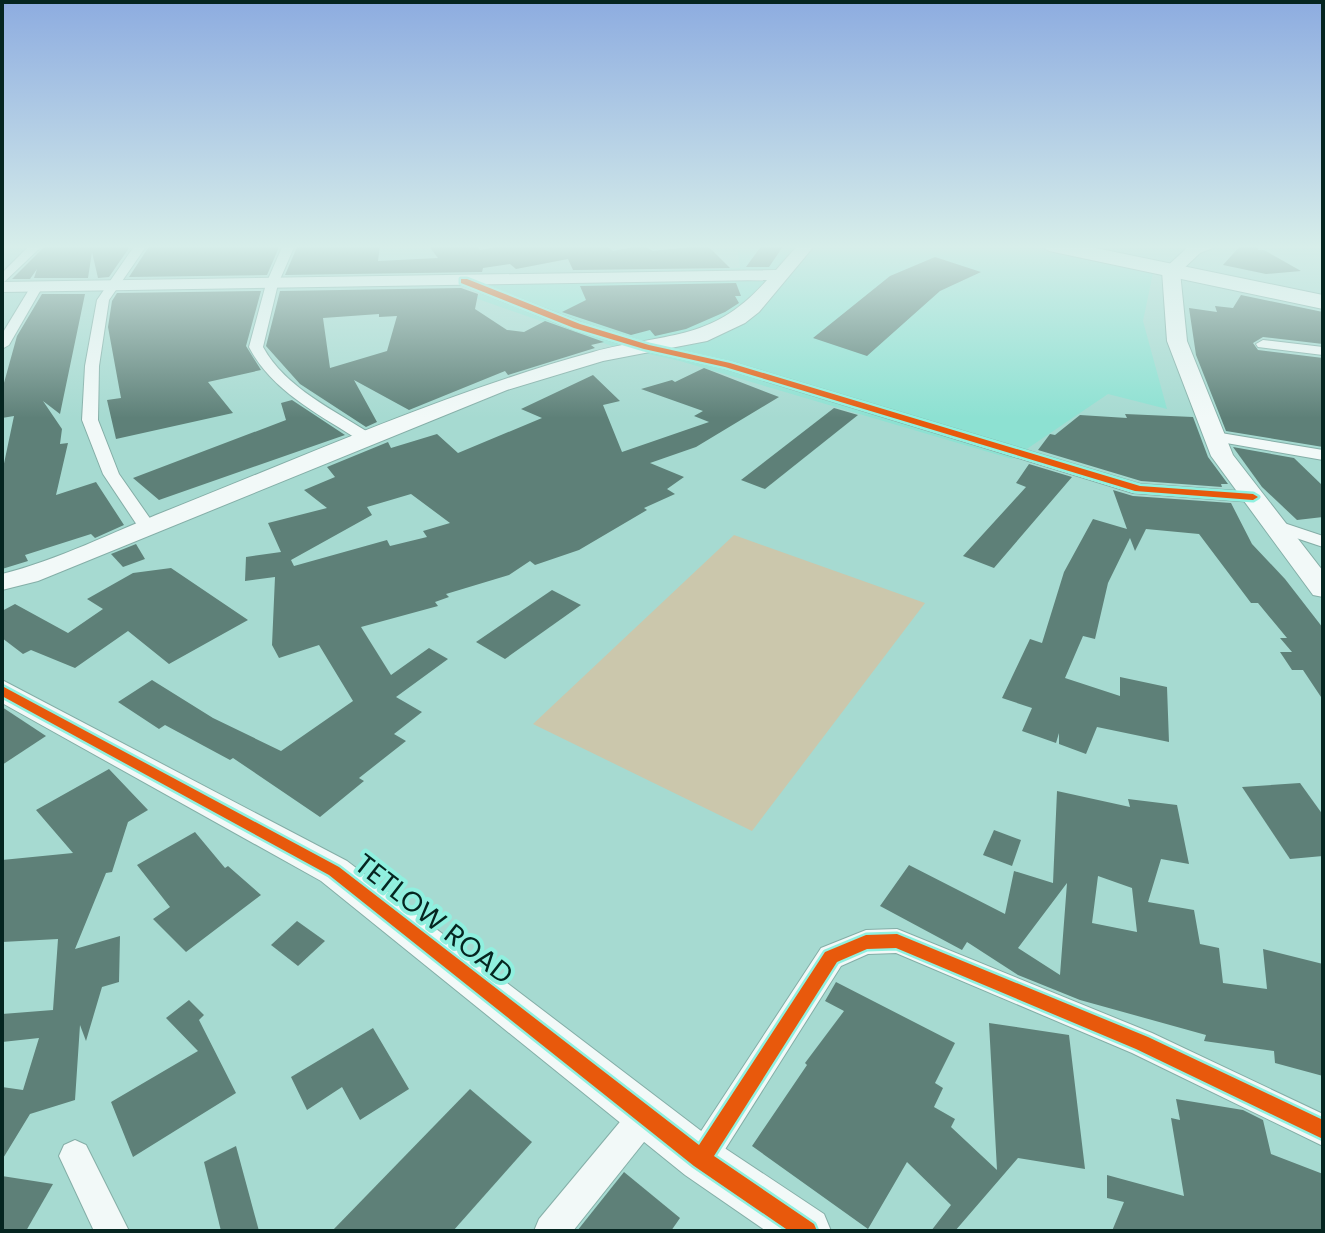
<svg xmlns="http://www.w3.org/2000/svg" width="1325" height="1233" viewBox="0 0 1325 1233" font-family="Poppins,sans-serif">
  <rect width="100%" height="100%" fill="#a6dad1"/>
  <polygon fill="#8de1d2" points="737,245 1022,245 1153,273 1143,321 1167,409 1108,394 1012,459 680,361 612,346 475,298 504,275 740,268"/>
  <polygon fill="#cbc7ac" points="734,535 925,603 752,831 533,724"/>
  <g fill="#5e8078" fill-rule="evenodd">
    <polygon points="46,245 131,245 109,277 98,278 92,252 88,278 34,278 37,269 30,279 12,279"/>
    <polygon points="150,245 280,245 267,275 129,277"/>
    <polygon points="298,245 380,245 378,261 438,258 428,245 476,245 480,250 506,245 605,245 613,251 643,245 653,251 707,245 730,268 573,270 568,259 516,269 510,264 483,268 482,272 285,275"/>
    <polygon points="762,245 784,245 769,267 746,267"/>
    <polygon points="1241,245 1257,245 1258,250 1264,250 1301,271 1266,274 1223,265"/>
    <polygon points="935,257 981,272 940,291 867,356 813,338 890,276"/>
    <polygon points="736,283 741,296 735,296 739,303 725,312 686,329 655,336 650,330 631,335 562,312 586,300 580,286"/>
    <path d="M 461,288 L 478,294 L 475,309 L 507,330 L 524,332 L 545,321 L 604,342 L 591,345 L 595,348 L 508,375 L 505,371 L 409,410 L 354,380 L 377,422 L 366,427 L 300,384 L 266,346 L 280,291 ZM 379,314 L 379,317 L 397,316 L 387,351 L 330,368 L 323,318 Z"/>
    <polygon points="261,291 246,346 261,370 208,382 233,413 116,439 107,400 121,398 108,327 112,301 117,293"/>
    <polygon points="42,294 85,294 60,414 43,401 62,429 60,444 68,443 56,495 96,482 124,525 95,538 91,534 25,555 28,561 2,569 2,473 14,416 2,418 2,390 17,336"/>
    <polygon points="1241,295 1323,312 1323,344 1263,337 1253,343 1258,350 1323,358 1323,447 1226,431 1196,355 1189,308 1217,312 1215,306 1233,308"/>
    <path d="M 704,368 L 779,397 L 696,447 L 650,463 L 684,477 L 667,489 L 675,494 L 644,508 L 647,510 L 579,550 L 535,565 L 530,561 L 509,575 L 446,594 L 449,597 L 435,602 L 438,606 L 361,627 L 391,675 L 429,648 L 448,659 L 396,697 L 422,712 L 394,734 L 406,741 L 359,778 L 364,781 L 320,817 L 233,758 L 230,760 L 165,725 L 159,729 L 118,702 L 152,680 L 213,718 L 281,751 L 353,701 L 319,645 L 279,658 L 272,645 L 275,577 L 245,581 L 246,557 L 281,552 L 268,523 L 327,508 L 304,490 L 335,477 L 327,467 L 388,442 L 391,448 L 437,434 L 458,453 L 542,418 L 521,409 L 593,375 L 620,401 L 603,405 L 622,452 L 709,422 L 694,416 L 703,411 L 641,389 L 672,380 L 675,382 ZM 411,494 L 450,523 L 423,531 L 427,537 L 390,546 L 387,540 L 294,566 L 291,560 L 372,515 L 367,507 Z"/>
    <polygon points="292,400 345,435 159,500 133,478 286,420 281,403"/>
    <polygon points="834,408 858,415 765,489 741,480"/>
    <polygon points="1125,414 1193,417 1208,457 1228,484 1221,484 1222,487 1141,481 1038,450 1050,434 1055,435 1080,415 1127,418"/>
    <polygon points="1233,447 1294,458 1323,486 1323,517 1297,520 1262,487"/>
    <polygon points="1029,464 1072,477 994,568 963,556 1026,487 1016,483"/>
    <polygon points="1113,490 1133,496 1231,503 1252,544 1285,579 1323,628 1323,700 1303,670 1292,670 1280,652 1292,652 1280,638 1287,638 1258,603 1251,603 1199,534 1146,529 1135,551 1130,538 1108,583 1095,639 1083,636 1065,678 1120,696 1120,677 1167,687 1169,742 1097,727 1086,754 1059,744 1059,733 1056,743 1022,731 1032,708 1002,698 1030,639 1042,643 1064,572 1093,519 1127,529"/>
    <polygon points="136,544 145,559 123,567 111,554"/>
    <polygon points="171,568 248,620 169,664 128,631 75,668 31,650 23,654 2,638 2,611 15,604 68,633 103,609 87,599 133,573"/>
    <polygon points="552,590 581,605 505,659 476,642"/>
    <polygon points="2,707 46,736 2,765"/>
    <polygon points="109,769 148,810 128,822 112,872 106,873 75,949 120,936 119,982 102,987 86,1041 80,1025 75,1100 30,1114 2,1160 2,1087 23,1090 39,1038 2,1042 2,1014 53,1010 58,939 2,942 2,860 73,853 36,810"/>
    <polygon points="1300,783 1323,815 1323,856 1290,859 1242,787"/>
    <path d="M 1057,791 L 1130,807 L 1128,799 L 1177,805 L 1189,864 L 1161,859 L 1148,902 L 1194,910 L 1200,944 L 1219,948 L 1223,983 L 1267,989 L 1263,949 L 1323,964 L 1323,1076 L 1275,1063 L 1274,1051 L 1204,1041 L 1206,1035 L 1080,1000 L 1018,975 L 967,942 L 962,950 L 880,906 L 909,865 L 1005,914 L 1014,871 L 1053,883 ZM 1098,876 L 1132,888 L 1137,932 L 1092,923 ZM 1067,883 L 1060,975 L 1018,948 Z"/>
    <polygon points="994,830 1021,840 1012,866 983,855"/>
    <polygon points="195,832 225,868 228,866 261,895 186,952 153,919 170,907 137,865"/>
    <polygon points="297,921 325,941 298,966 271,945"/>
    <polygon points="836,982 955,1043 935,1083 943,1088 934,1107 955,1119 951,1127 997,1170 989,1023 1069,1035 1085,1169 1018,1158 955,1231 931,1231 951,1205 907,1162 868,1229 752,1146 807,1065 805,1063 844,1011 825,1001"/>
    <polygon points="189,1000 204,1015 199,1020 236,1093 133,1157 111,1102 198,1051 166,1018"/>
    <polygon points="373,1028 409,1089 360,1120 342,1087 307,1110 291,1077"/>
    <polygon points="470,1089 532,1142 453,1231 332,1231"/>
    <polygon points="1176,1099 1243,1110 1263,1120 1271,1154 1323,1174 1323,1231 1112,1231 1124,1202 1107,1198 1107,1175 1184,1196 1171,1118 1180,1120"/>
    <polygon points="236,1146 259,1231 221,1231 204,1162"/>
    <polygon points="624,1172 680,1218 671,1231 577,1231"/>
    <polygon points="2,1176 53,1184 26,1231 2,1231"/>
  </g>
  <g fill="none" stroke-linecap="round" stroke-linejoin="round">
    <g stroke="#84aea7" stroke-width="2">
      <g id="street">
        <polygon points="30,245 43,245 2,284 2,273"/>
        <polygon points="135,245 147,245 109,300 99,366 98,420 119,474 156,527 147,532 141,531 103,474 82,420 85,366 97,300"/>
        <path d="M 283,245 L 295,245 L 278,284 L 263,347 C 285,388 336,411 374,436 L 374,442 L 362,442 C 322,416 272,392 249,347 L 266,284 Z"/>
        <polygon points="464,277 582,323 650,344 732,362 1140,484 1253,492 1262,497 1253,502 1133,493 723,368 642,350 572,329 460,284 460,278"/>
        <polygon points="33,283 43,286 9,345 2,349 2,334"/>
        <polygon points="1263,340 1323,347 1323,355 1258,347 1256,344"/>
        <polygon points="1215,432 1323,450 1323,460 1209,440 1209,434"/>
        <polygon points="1275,520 1323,536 1323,547 1269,529 1266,525"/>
        <polygon points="897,929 1152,1033 1323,1114 1323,1146 1132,1053 896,953 868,954 841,966 712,1170 701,1175 690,1170 685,1159 690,1148 821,948 866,930"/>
        <polygon points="645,1101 656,1105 661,1116 656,1127 573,1231 534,1231 539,1219 634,1105"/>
        <polygon points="75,1140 86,1145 129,1231 94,1231 59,1156 64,1145"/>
      </g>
    </g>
    <g stroke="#84aea7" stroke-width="2">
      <g id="secondary">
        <path d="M 798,245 L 815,245 L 759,312 L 745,323 L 707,341 L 603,361 L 507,390 L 38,581 L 2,590 L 2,574 C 58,560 113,532 166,511 C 307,455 447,392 593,352 C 666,332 712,343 767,280 L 2,292 L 2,282 L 776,270 Z"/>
        <polygon points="1220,245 1200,253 1180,272 1187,341 1233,455 1323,571 1323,597 1313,595 1211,456 1167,341 1162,271 1188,247"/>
        <polygon points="2,680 347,861 717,1143 824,1214 831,1231 766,1231 685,1175 321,881 2,703"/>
      </g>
    </g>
    <g stroke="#84aea7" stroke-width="2">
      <polygon id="highway" points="1039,245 1081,245 1323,295 1323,309 1049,251"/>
    </g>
    <use href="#street" fill="#f2f9f8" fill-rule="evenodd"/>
    <use href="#secondary" fill="#f2f9f8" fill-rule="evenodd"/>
    <use href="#highway" fill="#f2f9f8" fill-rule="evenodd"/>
    <g stroke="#90f0df" stroke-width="5">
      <g id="cycleway">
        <polygon points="461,279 467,279 580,324 649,345 730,363 1140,486 1253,494 1258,497 1253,500 1135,491 725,367 644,349 574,328 461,283"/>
        <polygon points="2,686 339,867 699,1145 825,952 866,935 897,934 1148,1037 1323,1120 1323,1139 1136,1049 896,948 867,949 837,962 714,1156 814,1224 817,1231 789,1231 694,1166 329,875 2,696"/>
      </g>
    </g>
    <use href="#cycleway" fill="#e8590c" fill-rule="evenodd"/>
  </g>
  <linearGradient id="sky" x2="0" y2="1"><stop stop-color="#8dace0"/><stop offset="0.59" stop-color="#d7eeea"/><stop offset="1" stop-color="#d7eeea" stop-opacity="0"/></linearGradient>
  <rect width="1325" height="418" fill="url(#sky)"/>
  <g text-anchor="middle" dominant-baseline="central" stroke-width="8" stroke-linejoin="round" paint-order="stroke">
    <g font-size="28" fill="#052520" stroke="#90f0df">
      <text transform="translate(434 919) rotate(38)">TETLOW ROAD</text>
    </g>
  </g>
  <rect width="1325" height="1233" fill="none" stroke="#052520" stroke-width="8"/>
</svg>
